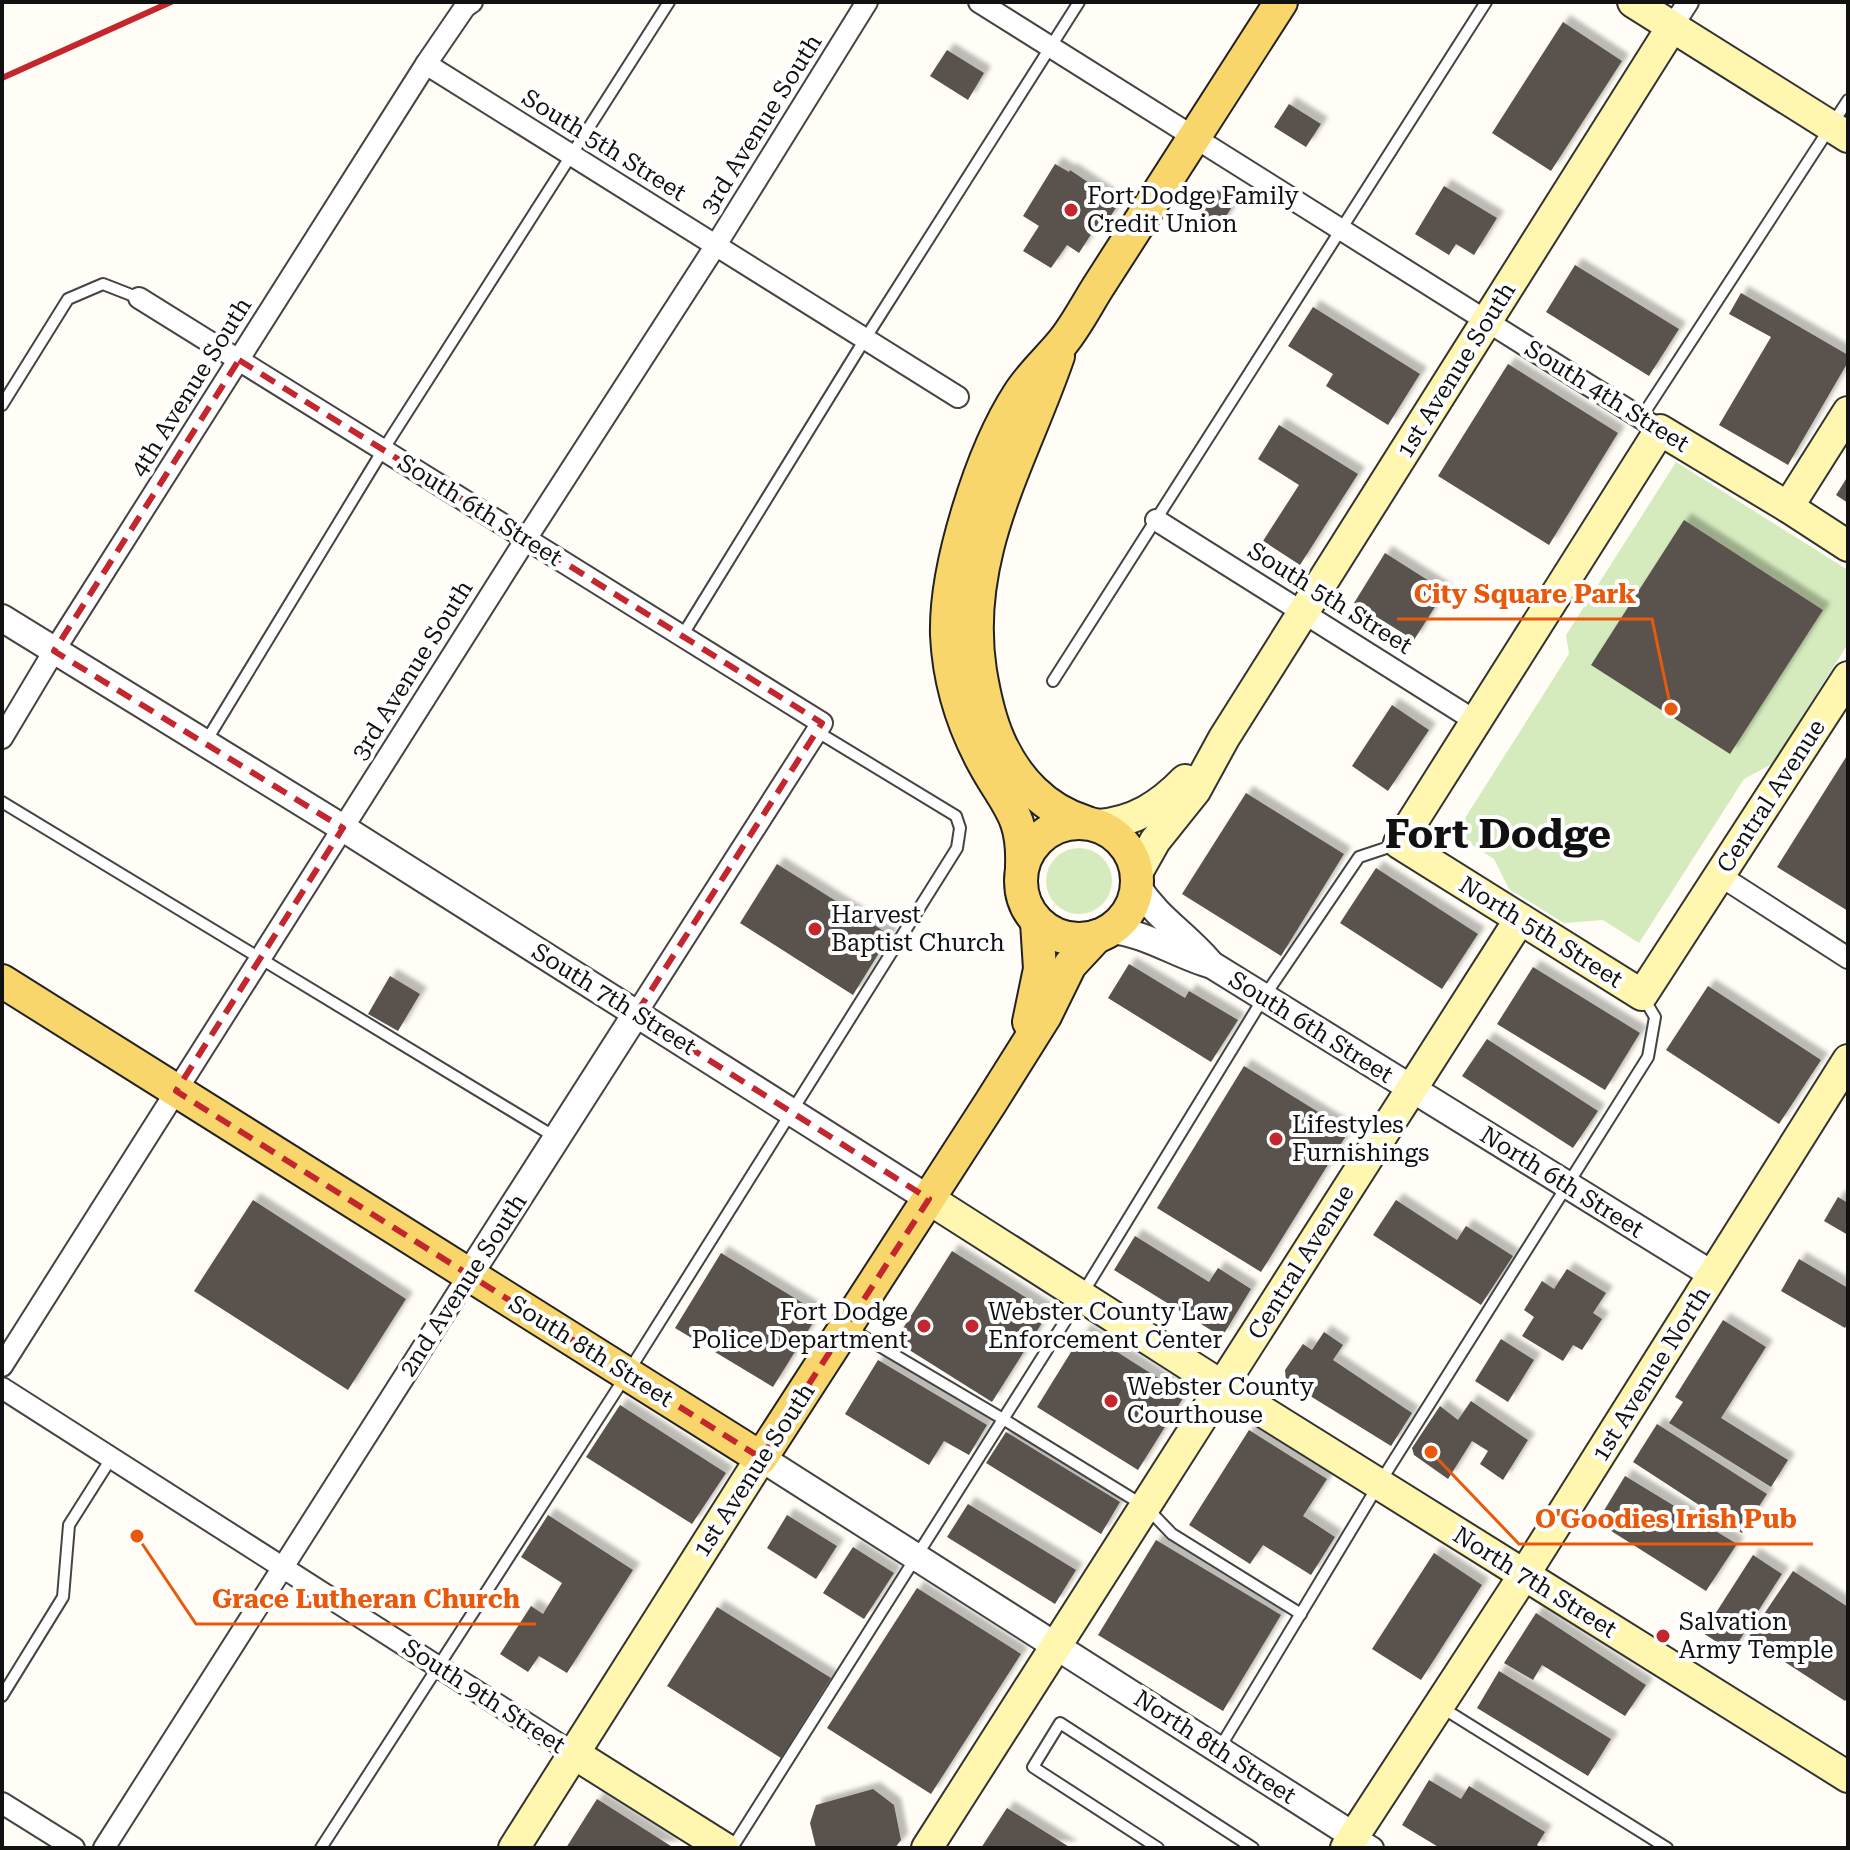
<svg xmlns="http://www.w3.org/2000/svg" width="1850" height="1850" viewBox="0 0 1850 1850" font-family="'Roboto Serif',serif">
  <defs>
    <filter id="shadow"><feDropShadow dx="7" dy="-7" stdDeviation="2" flood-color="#0004"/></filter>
  </defs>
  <rect width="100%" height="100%" fill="#fffdf5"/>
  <g fill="#d5ebbd">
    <polygon points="1676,462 1848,570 1848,644 1772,764 1744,779 1639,943 1603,920 1564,923 1509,889 1494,859 1455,834 1569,654 1566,635"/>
    <circle cx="1079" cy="881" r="33"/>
  </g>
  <g fill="#5a524d" filter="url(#shadow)">
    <polygon points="1563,22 1622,61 1551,171 1492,133"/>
    <polygon points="947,50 984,73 968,100 930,76"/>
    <polygon points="1289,104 1321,124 1306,147 1274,127"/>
    <polygon points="1055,164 1069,172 1070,170 1119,203 1107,222 1101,219 1079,253 1067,245 1051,268 1023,251 1039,226 1023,216"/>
    <polygon points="1444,186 1497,218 1474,255 1456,244 1449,255 1415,234"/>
    <polygon points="1217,190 1235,202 1215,234 1196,221"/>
    <polygon points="1575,265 1679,329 1649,376 1546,312"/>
    <polygon points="1741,293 1848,355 1848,362 1788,465 1719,425 1771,337 1729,314"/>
    <polygon points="1313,307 1420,374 1388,425 1326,386 1333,374 1288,346"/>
    <polygon points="1508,364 1618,433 1549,545 1438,476"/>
    <polygon points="1279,425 1358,474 1300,565 1263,541 1299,485 1258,459"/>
    <polygon points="1848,476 1848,503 1836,495"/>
    <polygon points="1684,520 1823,610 1730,754 1591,665"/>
    <polygon points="1385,553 1445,591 1414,640 1354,603"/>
    <polygon points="1392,705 1429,730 1388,791 1352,766"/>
    <polygon points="1848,754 1848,911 1777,867"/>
    <polygon points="1246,793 1344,854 1281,956 1182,894"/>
    <polygon points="777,864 890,935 853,995 740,923"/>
    <polygon points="1376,868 1478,934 1442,989 1340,923"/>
    <polygon points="1129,964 1185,998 1189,991 1238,1020 1211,1062 1108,998"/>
    <polygon points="1533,967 1640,1033 1605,1090 1497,1024"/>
    <polygon points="390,976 420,994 398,1031 368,1014"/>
    <polygon points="1708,986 1821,1060 1779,1124 1666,1050"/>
    <polygon points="1487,1039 1598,1111 1573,1148 1462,1076"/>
    <polygon points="1244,1066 1349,1131 1261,1272 1157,1208"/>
    <polygon points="1838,1197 1848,1203 1848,1235 1824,1221"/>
    <polygon points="253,1200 406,1299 348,1390 194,1291"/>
    <polygon points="1396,1200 1457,1240 1466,1226 1513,1256 1481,1305 1373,1235"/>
    <polygon points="1135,1236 1209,1282 1218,1268 1251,1289 1222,1337 1114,1270"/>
    <polygon points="952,1251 1049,1312 992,1402 895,1341"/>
    <polygon points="721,1253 819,1313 773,1387 675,1328"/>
    <polygon points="1799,1259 1848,1288 1848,1323 1845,1328 1781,1291"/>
    <polygon points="1567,1269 1606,1293 1593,1313 1602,1319 1582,1350 1573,1345 1563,1361 1522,1336 1534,1317 1524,1310 1542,1281 1554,1289"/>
    <polygon points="1723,1320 1766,1347 1721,1418 1788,1460 1771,1487 1669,1423 1683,1402 1675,1397"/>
    <polygon points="1084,1331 1185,1395 1138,1470 1037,1407"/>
    <polygon points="1324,1332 1343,1345 1333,1360 1412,1413 1391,1446 1286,1381 1285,1370 1303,1344 1312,1350"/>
    <polygon points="1501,1339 1534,1360 1508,1402 1475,1381"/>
    <polygon points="878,1360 987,1425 969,1455 944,1441 929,1465 845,1414"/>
    <polygon points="1471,1401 1528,1440 1503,1480 1480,1464 1488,1451 1472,1441 1448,1479 1414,1455 1412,1448 1440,1406 1458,1420"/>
    <polygon points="620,1405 726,1473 692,1524 586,1457"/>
    <polygon points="1657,1424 1767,1494 1742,1533 1633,1462"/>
    <polygon points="1249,1430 1327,1479 1303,1516 1335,1537 1311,1575 1263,1545 1250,1564 1189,1525"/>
    <polygon points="1006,1432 1120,1502 1101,1534 986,1463"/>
    <polygon points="1625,1476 1737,1544 1706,1591 1597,1522"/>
    <polygon points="968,1504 1076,1570 1055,1604 947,1537"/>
    <polygon points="548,1515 633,1570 567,1673 539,1656 528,1672 500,1654 531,1606 543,1614 562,1583 521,1557"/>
    <polygon points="787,1515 837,1546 816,1579 767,1548"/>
    <polygon points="1156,1540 1281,1615 1223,1711 1098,1635"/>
    <polygon points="853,1547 894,1573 864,1619 823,1593"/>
    <polygon points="1434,1553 1482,1585 1421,1680 1372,1649"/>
    <polygon points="1753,1555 1782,1574 1732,1652 1703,1633"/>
    <polygon points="1793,1571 1848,1607 1848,1697 1845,1701 1748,1638"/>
    <polygon points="917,1588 1021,1654 931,1794 827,1728"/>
    <polygon points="717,1607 831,1678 781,1758 667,1686"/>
    <polygon points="1536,1613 1646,1685 1625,1716 1542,1665 1533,1680 1504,1663"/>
    <polygon points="1499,1671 1611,1739 1588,1776 1477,1708"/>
    <polygon points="1429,1780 1461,1799 1469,1786 1545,1832 1537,1845 1541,1848 1440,1848 1402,1825"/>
    <polygon points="873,1789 894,1805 901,1840 895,1848 816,1848 810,1823 816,1805"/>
    <polygon points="597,1799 674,1848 566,1848"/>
    <polygon points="1007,1808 1071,1848 981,1848"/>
  </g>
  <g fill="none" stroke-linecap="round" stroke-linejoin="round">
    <g stroke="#444" stroke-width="14">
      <g id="service">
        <polyline points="2,405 68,299 103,284 139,298"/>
        <polyline points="1641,418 1848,100"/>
        <polyline points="682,636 865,339 1079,2"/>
        <polyline points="1053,681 1486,2"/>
        <polyline points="205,743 383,450 669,2"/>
        <polyline points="2,802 555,1137"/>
        <polyline points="849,1328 1003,1419 1146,1507 1172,1534 1301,1614"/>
        <polyline points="2,1696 63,1597 69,1525 112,1457"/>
        <polyline points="1441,1707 1667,1848"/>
        <polyline points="1219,1749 1379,1484 1648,1057 1655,1017 1643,997"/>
        <polyline points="321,1848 627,1374 957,848 960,828 956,816 816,731"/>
        <polyline points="732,1848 1081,1296 1264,997 1359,857 1398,844"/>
        <polyline points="1158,1848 1033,1767 1060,1723 1253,1848"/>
      </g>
    </g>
    <g stroke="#444" stroke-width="24">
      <g id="minor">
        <polyline points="979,2 1660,430"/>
        <polyline points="1672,27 1688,2"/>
        <polyline points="426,64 958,397"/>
        <polyline points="139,298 822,723 636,1014"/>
        <polyline points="1156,520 1477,722"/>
        <polyline points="2,738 54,651 426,64 465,7 472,2"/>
        <polyline points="1719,875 1848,958"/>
        <polyline points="2,1366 526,539 716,245 867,2"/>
        <polyline points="2,1388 573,1753"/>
        <polyline points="2,1803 74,1848"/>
        <polyline points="1354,1836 1373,1848"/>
        <polyline points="104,1848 469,1275"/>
      </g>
    </g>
    <g stroke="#444" stroke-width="30">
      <g id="tertiary">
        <polyline points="2,618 343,828 929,1199"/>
        <path d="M 1137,886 C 1157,918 1185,934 1209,962"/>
        <path d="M 1110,930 C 1147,933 1176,955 1212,965 L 1713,1275"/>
        <polyline points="469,1275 636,1014"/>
        <polyline points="761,1458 1354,1836"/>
      </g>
    </g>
    <g stroke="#333" stroke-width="34">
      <g id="secondary">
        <polyline points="1633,2 1848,137"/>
        <polyline points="1788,507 1848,412"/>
        <polyline points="1848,546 1788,507 1660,430 1399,843 1642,995 1848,677"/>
        <path d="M 1098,825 C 1134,822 1160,806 1185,780"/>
        <polyline points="1137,873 1155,841 1195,791 1224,738 1672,27"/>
        <polyline points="929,1199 1222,1386 1848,1777"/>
        <polyline points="573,1753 724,1848"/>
        <polyline points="514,1848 761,1458"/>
        <polyline points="927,1848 1520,919"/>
        <polyline points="1346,1848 1524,1575 1848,1060"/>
      </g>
    </g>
    <g stroke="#222" stroke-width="36">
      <g id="primary">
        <path d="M 1058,356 C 1022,461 962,554 980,671 C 984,695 989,719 999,741 C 1016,779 1045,810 1085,822"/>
        <circle cx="1079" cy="881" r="58"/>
        <path d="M 1022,866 C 1024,814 1006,805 983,762 C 962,723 949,679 947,635 C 945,567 982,451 1019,394 C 1031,375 1048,360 1062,343 C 1076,326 1086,306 1098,287 C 1158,192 1219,97 1281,2"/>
        <polyline points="2,981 761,1458 991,1102 1045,1016 1070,965 1097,936"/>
        <polyline points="1029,1022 1040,969 1037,922"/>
      </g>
    </g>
    <use href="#service" stroke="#fff" stroke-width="10"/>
    <use href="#minor" stroke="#fff" stroke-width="20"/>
    <use href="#tertiary" stroke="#fff" stroke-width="26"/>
    <use href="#secondary" stroke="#fff6b0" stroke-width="30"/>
    <use href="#primary" stroke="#f9d66b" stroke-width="32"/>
    <polyline stroke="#c4262e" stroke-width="6" points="2,78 171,2"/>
  </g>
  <path fill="none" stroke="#c4262e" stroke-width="6" stroke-dasharray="16 10" stroke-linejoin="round" d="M 239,360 L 822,723 L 636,1014 L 929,1199 L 761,1458 L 176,1091 L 343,828 L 54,651 Z"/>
  <g fill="#c4262e" stroke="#fff" stroke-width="3">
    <circle cx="1071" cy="210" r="8"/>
    <circle cx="815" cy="929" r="8"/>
    <circle cx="1276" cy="1139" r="8"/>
    <circle cx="924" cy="1326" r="8"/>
    <circle cx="972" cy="1326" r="8"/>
    <circle cx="1111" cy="1401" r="8"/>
    <circle cx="1663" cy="1636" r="8"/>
  </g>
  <g text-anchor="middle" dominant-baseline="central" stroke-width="8" stroke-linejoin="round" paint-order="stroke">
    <g font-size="24" fill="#111" stroke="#fff">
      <text transform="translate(761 124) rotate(-58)">3rd Avenue South</text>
      <text transform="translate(604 145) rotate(32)">South 5th Street</text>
      <text transform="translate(1456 370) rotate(-58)">1st Avenue South</text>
      <text transform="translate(191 387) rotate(-58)">4th Avenue South</text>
      <text transform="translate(1607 396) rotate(32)">South 4th Street</text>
      <text transform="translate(480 510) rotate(32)">South 6th Street</text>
      <text transform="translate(1330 598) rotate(32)">South 5th Street</text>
      <text transform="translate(412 670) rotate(-58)">3rd Avenue South</text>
      <text transform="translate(1771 796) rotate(-57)">Central Avenue</text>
      <text transform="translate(1541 932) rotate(32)">North 5th Street</text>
      <text transform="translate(614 999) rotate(32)">South 7th Street</text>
      <text transform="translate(1311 1027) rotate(32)">South 6th Street</text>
      <text transform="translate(1562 1182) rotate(32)">North 6th Street</text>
      <text transform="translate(1301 1262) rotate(-58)">Central Avenue</text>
      <text transform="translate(463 1285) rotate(-57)">2nd Avenue South</text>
      <text transform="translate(591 1351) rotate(32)">South 8th Street</text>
      <text transform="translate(1651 1374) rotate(-58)">1st Avenue North</text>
      <text transform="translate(754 1470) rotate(-57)">1st Avenue South</text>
      <text transform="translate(1535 1582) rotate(32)">North 7th Street</text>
      <text transform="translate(484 1696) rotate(33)">South 9th Street</text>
      <text transform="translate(1215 1747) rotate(33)">North 8th Street</text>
    </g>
    <g font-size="24" fill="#111" stroke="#fff" text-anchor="start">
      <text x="1087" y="196">Fort Dodge Family<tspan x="1087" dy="28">Credit Union</tspan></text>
      <text x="831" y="915">Harvest<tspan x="831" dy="28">Baptist Church</tspan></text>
      <text x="1292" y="1125">Lifestyles<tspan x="1292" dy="28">Furnishings</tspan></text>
      <text x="908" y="1312" text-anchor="end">Fort Dodge<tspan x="908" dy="28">Police Department</tspan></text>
      <text x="988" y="1312">Webster County Law<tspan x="988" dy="28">Enforcement Center</tspan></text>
      <text x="1127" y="1387">Webster County<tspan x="1127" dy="28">Courthouse</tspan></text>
      <text x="1679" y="1622">Salvation<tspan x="1679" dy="28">Army Temple</tspan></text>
    </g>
    <g font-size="40" font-weight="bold" fill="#111" stroke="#fff">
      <text x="1498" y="834">Fort Dodge</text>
    </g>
  </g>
  <path fill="none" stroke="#e8590c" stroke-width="3" d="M1671 709L1652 619H1397M1431 1452L1519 1544H1813M137 1536L196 1624H536"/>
  <g fill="#e8590c" stroke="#fff" stroke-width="3">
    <circle cx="1671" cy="709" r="8"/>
    <circle cx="1431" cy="1452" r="8"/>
    <circle cx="137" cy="1536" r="8"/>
  </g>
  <g font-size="26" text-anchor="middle" font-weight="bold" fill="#e8590c" stroke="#fff" stroke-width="8" stroke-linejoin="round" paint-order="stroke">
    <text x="1525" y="603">City Square Park</text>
    <text x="1666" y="1528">O'Goodies Irish Pub</text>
    <text x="366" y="1608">Grace Lutheran Church</text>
  </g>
  <rect width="1850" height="1850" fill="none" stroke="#111111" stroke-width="8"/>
</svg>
